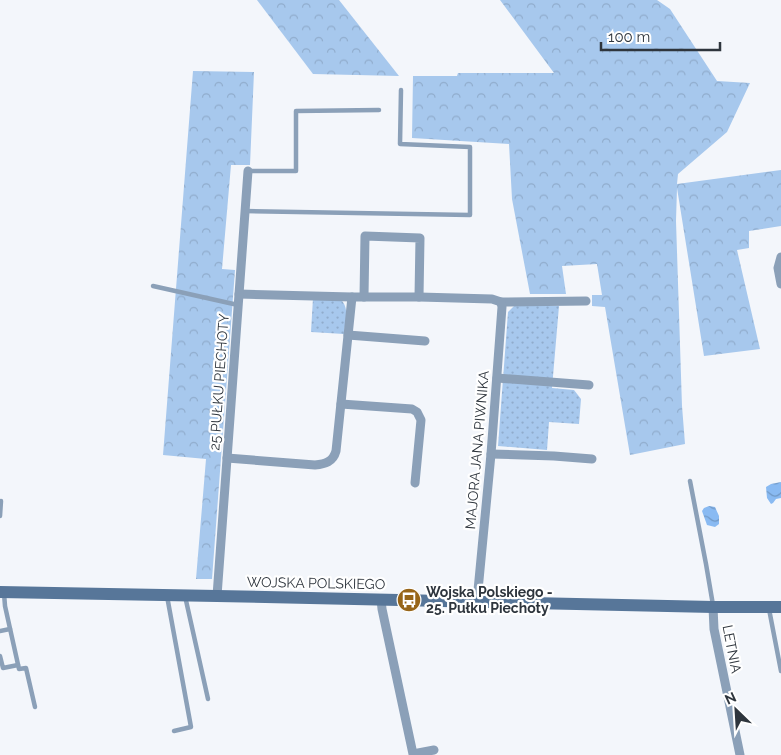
<svg xmlns="http://www.w3.org/2000/svg" width="781" height="755" viewBox="0 0 781 755" font-family="Raleway,sans-serif">
  <defs>
    <pattern id="grass-dots" width="8" height="8" patternUnits="userSpaceOnUse" patternTransform="scale(1.25)"><rect width="8" height="8" fill="#a7c8ed"/><path d="M2 2h.1M6 6h.1" fill="none" stroke="#90accc" stroke-width="1.8" stroke-linecap="round"/></pattern>
    <pattern id="forest-crowns" width="20" height="18" patternUnits="userSpaceOnUse" patternTransform="scale(1.25)"><rect width="20" height="18" fill="#a7c8ed"/><path d="M2 6a3 3 0 1 1 6 0M12 15a3 3 0 1 1 6 0" fill="none" stroke="#90accc"/></pattern>
    <pattern id="water-waves" width="16" height="10" patternUnits="userSpaceOnUse" patternTransform="scale(1.25)"><rect width="16" height="10" fill="#89baf2"/><path d="M0 5q4-4 8 0t8 0" fill="none" stroke="#7098c5"/></pattern>
  </defs>
  <rect width="100%" height="100%" fill="#f3f6fb"/>
  <g fill="url(#grass-dots)">
    <path d="M 313,298 L 341,300 C 350,308 345,323 344,334 L 311,332 Z"/>
    <polygon points="515,305 559,306 552,388 574,390 581,399 579,424 549,422 547,450 498,446 508,312"/>
  </g>
  <g fill="url(#forest-crowns)">
    <polygon points="257,0 339,0 399,76 313,74"/>
    <polygon points="500,0 657,0 670,9 717,81 750,83 727,132 678,174 677,184 781,170 781,226 749,231 749,248 737,250 760,349 704,356 677,188 676,221 682,406 685,444 630,455 605,307 592,306 592,295 602,295 597,264 562,266 566,294 530,294 512,199 509,144 412,138 413,76 457,76 458,73 554,73"/>
    <polygon points="193,71 254,72 250,165 231,165 222,269 235,270 212,579 196,579 206,459 163,455"/>
  </g>
  <g fill="url(#water-waves)">
    <polygon points="781,482 781,498 776,499 773,503 771,504 767,498 766,487 771,484"/>
    <polygon points="709,506 715,507 719,516 719,524 715,527 707,525 702,511 704,508"/>
  </g>
  <g fill="none" stroke-linecap="round" stroke-linejoin="round">
    <g stroke="#8ba0b8" stroke-width="4.5">
      <polyline points="248,171 296,171 296,111 379,110"/>
      <polyline points="245,211 470,215 470,147 400,144 401,90"/>
      <polyline points="153,286 238,305"/>
      <polyline points="690,481 706,564 713,605"/>
      <polyline points="0,516 1,501"/>
      <polyline points="4,593 5,606 19,669 26,668 35,707"/>
      <polyline points="167,596 191,727 174,731"/>
      <polyline points="185,596 208,699"/>
      <polyline points="769,609 781,671"/>
      <polyline points="0,631 10,629"/>
      <polyline points="0,656 3,668 18,665"/>
    </g>
    <g stroke="#8ba0b8" stroke-width="9">
      <polyline points="781,257 778,268 781,284"/>
      <polyline points="239,294 352,297 419,297 492,299 501,302 586,301"/>
      <polyline points="364,297 365,236 420,238 419,297"/>
      <polyline points="348,335 425,341"/>
      <polyline points="497,378 589,385"/>
      <polyline points="341,404 412,409 417,412 421,420 415,483"/>
      <polyline points="491,454 554,456 592,459"/>
      <path d="M 227,458 L 315,465 C 325,464 333,462 336,451 L 352,297"/>
      <polyline points="217,596 248,171"/>
      <polyline points="381,599 382,609 413,754 434,750"/>
      <polyline points="477,601 491,454 502,307 501,302"/>
      <polyline points="713,607 714,629 740,755"/>
    </g>
    <polyline stroke="#577699" stroke-width="12" points="0,592 217,596 713,607 781,607"/>
  </g>
  <defs>
    <g id="bus-disc" transform="scale(1.25)"><circle r="9.5" fill="#976519" stroke="#fff"/><path d="M-5-6H5V4H4V6H2V4H-2V6H-4V4H-5ZM-3.5-4V0h7V-4ZM-3.5 1.2v1.5H-2V1.2ZM2 1.2v1.5H3.5V1.2Z" fill="#fff"/></g>
  </defs>
  <g fill-rule="evenodd">
    <use href="#bus-disc" x="409" y="600"/>
  </g>
  <g text-anchor="middle" dominant-baseline="central" stroke-width="4.5" stroke-linejoin="round" paint-order="stroke">
    <g font-size="14" fill="#2e353d" stroke="#fff">
      <text transform="translate(219 382) rotate(-86)">25 PUŁKU PIECHOTY</text>
      <text transform="translate(477 450) rotate(-85)">MAJORA JANA PIWNIKA</text>
      <text transform="translate(316 583) rotate(1)">WOJSKA POLSKIEGO</text>
      <text transform="translate(732 649) rotate(79)">LETNIA</text>
    </g>
    <g font-size="14" font-weight="bold" fill="#2e353d" stroke="#fff" text-anchor="start">
      <text x="426" y="592">Wojska Polskiego -<tspan x="426" dy="16">25. Pułku Piechoty</tspan></text>
    </g>
  </g>
  <g transform="translate(736 710) rotate(335)" stroke="#ffffff" stroke-width="4" paint-order="stroke">
  <path d="M0-4L9 19L0 12L-9 19Z" fill="#2e353d"/>
  <text y="-8" font-size="14" font-weight="bold" text-anchor="middle" fill="#2e353d">N</text>
  </g>
  <path d="M601 42v8h119v-8" fill="none" stroke="#2e353d" stroke-width="2.5"/>
  <text x="608" y="42" font-size="15" fill="#2e353d" stroke="#ffffff" stroke-width="4" paint-order="stroke">100 m</text>
</svg>
